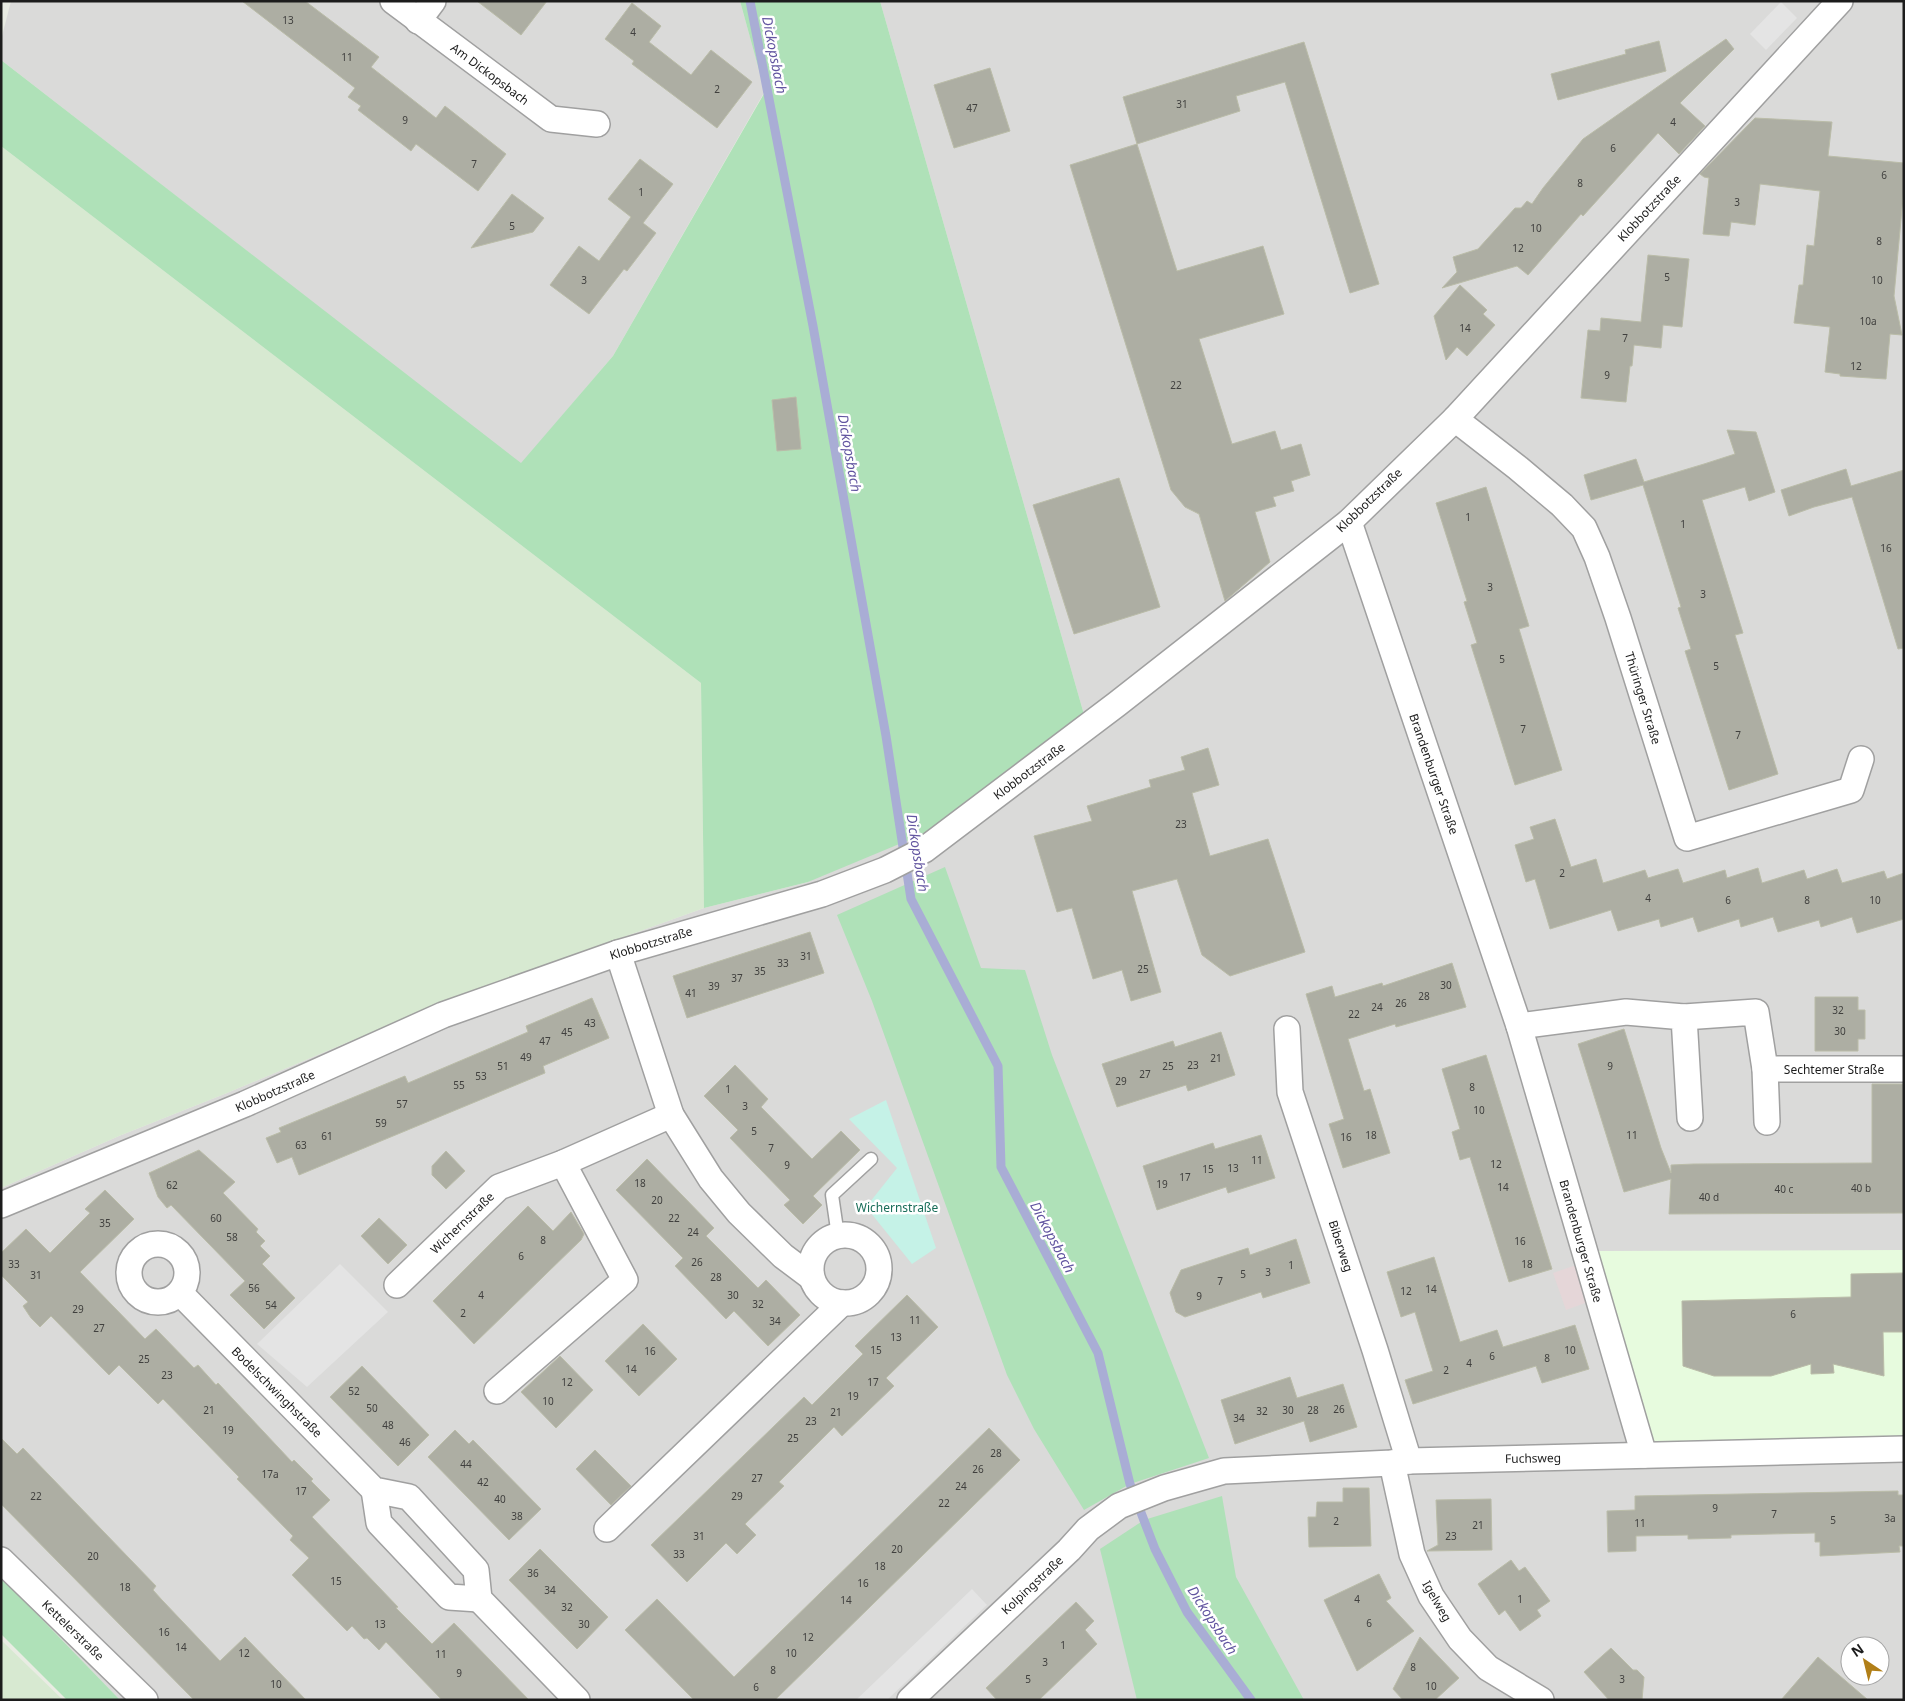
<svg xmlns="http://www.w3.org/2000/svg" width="1905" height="1701" viewBox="0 0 1905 1701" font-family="'Noto Sans',sans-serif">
  <rect width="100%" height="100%" fill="#e9ece3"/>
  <g fill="#dadad9" fill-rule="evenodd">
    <polygon points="11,1 740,1 765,91 613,356 521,464 1,60 1,40"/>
    <path d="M 880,1 L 1904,1 L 1904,1700 L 120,1700 L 1,1577 L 1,1188 L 119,1136 L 227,1093 L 441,1003 L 704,908 L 808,882 L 1085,718 ZM 1850,1646 L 1880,1646 L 1880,1676 L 1850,1676 Z"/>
  </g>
  <polygon fill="#e5d6d8" points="1576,1265 1588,1302 1566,1310 1553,1273"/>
  <polygon fill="#e7fbde" points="1904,1250 1904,1436 1653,1442 1595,1251"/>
  <g fill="#d7e9d1">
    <polygon points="1,146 701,683 704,908 441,1003 227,1093 119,1136 1,1188"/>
    <polygon points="1,1640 63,1700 1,1700"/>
  </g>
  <g fill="#afe1b8">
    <polygon points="740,1 880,1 1085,718 928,832 808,882 704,908 701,683 1,146 1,60 521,463 613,356 765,92"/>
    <polygon points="945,867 981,968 1025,970 1052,1055 1209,1458 1130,1484 1084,1510 1034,1429 1007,1375 872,1001 837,915"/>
    <polygon points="1222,1496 1236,1577 1304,1700 1137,1700 1100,1549 1144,1520"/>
    <polygon points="1,1577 120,1700 67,1700 1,1634"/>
  </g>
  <polygon fill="#c5f2e7" points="886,1100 936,1248 912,1264 866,1207 897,1168 849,1119"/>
  <g fill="#e4e4e4">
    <polygon points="1781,2 1797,18 1766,50 1750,34"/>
    <polygon points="340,1264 388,1312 307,1387 257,1344"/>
    <polygon points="972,1589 987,1605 887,1700 856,1700"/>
  </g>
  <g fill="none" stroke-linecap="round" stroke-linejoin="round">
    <polyline stroke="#a9add5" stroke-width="9" points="750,1 813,326 886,736 911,899 998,1066 1001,1167 1098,1353 1130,1484 1155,1549 1187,1612 1251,1700"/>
  </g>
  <g fill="#adaea3" stroke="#babca8">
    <polygon points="242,1 305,1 379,57 371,67 436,118 445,106 506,154 478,191 416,144 411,151 358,110 361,106 348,97 355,88"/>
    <polygon points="477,1 547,1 521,35"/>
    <polygon points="632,3 661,26 649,42 691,75 711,50 752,82 717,128 632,64 634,61 605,39"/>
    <polygon points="1726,39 1734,49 1680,103 1705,126 1679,154 1658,133 1583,216 1581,214 1528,275 1517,266 1442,288 1457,272 1453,257 1478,249 1515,208 1521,208 1527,201 1532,204 1543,188 1583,139"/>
    <polygon points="1659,41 1666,71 1558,100 1551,74 1626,54 1625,50"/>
    <polygon points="1304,42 1379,284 1350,293 1285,82 1236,96 1240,111 1137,144 1123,97"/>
    <polygon points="990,68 1010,131 954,148 934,85"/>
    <polygon points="1755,118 1832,122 1828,156 1904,163 1904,187 1894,296 1902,335 1890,334 1886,379 1840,376 1840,374 1825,372 1830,327 1794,323 1799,285 1803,285 1807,245 1814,246 1820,191 1760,184 1755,225 1731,222 1729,236 1703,234 1709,178 1704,177 1700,174"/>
    <polygon points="1137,144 1177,271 1263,246 1284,314 1199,339 1232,444 1275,431 1281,450 1301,444 1310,475 1291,481 1294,491 1273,497 1276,506 1255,512 1270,562 1225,601 1199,514 1185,507 1171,490 1070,165"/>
    <polygon points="640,159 673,184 643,223 656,233 627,271 624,269 589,314 550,285 579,246 599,261 631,217 608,199"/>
    <polygon points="512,194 544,218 533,232 471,248"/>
    <polygon points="1648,255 1689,259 1682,327 1663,325 1661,348 1634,345 1632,366 1630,366 1626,402 1581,398 1588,330 1600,331 1601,318 1641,322"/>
    <polygon points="1460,285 1487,310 1483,314 1495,325 1467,356 1457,347 1446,360 1434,316"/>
    <polygon points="796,397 801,449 777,451 772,400"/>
    <polygon points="1727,430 1756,432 1775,492 1749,501 1745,487 1702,500 1743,633 1735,635 1778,774 1729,790 1685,651 1691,649 1678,608 1681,607 1643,485 1591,500 1584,475 1636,459 1644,482 1704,464 1735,454"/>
    <polygon points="1846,469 1851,486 1904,470 1904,648 1898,649 1852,497 1814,507 1789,516 1781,490"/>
    <polygon points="1119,478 1160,607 1074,634 1033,505"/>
    <polygon points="1486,487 1529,626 1519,629 1562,770 1515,785 1471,645 1477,643 1464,602 1467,601 1436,503"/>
    <polygon points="1208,748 1219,785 1192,793 1210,856 1268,839 1305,952 1230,976 1202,955 1177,879 1132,891 1161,992 1131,1001 1122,970 1093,979 1072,908 1057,912 1034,836 1092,821 1087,806 1151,787 1149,780 1185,770 1181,757"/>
    <polygon points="1555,819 1571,867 1596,859 1603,883 1645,870 1648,878 1678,869 1683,883 1725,870 1727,878 1758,868 1762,883 1804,870 1807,879 1837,869 1842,883 1884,871 1887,879 1904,873 1904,919 1857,933 1852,917 1821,927 1819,920 1778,932 1773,917 1741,927 1739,919 1698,932 1693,917 1661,927 1659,919 1618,931 1611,910 1550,929 1535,879 1526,882 1515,845 1534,839 1530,827"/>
    <polygon points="810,932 824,973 687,1018 673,976"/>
    <polygon points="1452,963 1466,1007 1396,1027 1395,1024 1348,1039 1364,1091 1370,1089 1390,1153 1343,1168 1329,1124 1344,1119 1306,994 1332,986 1335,997 1382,983 1383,986"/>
    <polygon points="1815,997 1858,997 1858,1010 1865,1010 1865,1039 1858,1039 1858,1051 1815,1051"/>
    <polygon points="592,998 609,1038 543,1066 545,1073 299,1175 292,1157 277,1163 266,1138 281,1132 279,1128 405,1076 408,1083 528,1032 526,1026"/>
    <polygon points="1624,1029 1661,1148 1671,1173 1671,1165 1694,1164 1872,1163 1872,1084 1904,1084 1904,1213 1669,1214 1671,1179 1624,1192 1578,1044"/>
    <polygon points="1221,1032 1235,1075 1188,1091 1186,1085 1117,1107 1102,1064 1173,1041 1175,1047"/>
    <polygon points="1486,1055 1552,1269 1509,1282 1470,1157 1460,1160 1452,1132 1460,1129 1442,1069"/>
    <polygon points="735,1065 768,1099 761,1107 812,1159 841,1131 860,1150 813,1196 822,1205 803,1224 784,1205 790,1200 730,1138 738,1130 704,1096"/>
    <polygon points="1261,1135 1275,1178 1228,1193 1226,1187 1157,1210 1143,1166 1213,1143 1215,1149"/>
    <polygon points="199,1150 235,1182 223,1193 258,1229 256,1232 265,1241 260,1246 270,1256 262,1264 295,1298 264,1329 230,1295 245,1281 171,1205 167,1208 158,1197 149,1173"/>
    <polygon points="446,1151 465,1171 446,1189 432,1175 432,1166"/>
    <polygon points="647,1159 714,1228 706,1236 758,1288 766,1280 800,1315 768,1346 734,1311 726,1319 675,1266 683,1258 616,1190"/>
    <polygon points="105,1190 134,1219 80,1272 145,1339 156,1329 194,1368 198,1365 216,1385 218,1383 292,1462 294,1460 313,1479 311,1481 330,1500 312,1517 398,1607 396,1608 432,1644 454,1623 529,1700 442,1700 386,1642 379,1650 367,1638 364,1639 352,1626 347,1631 292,1575 309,1558 290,1540 293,1536 237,1479 239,1477 163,1399 158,1404 119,1365 109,1375 51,1316 40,1327 31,1318 23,1306 28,1302 1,1275 1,1253 26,1229 50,1253 90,1213 85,1209"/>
    <polygon points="528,1206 553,1231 571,1212 584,1234 581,1240 474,1344 433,1301"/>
    <polygon points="379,1218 407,1245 388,1264 361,1236"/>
    <polygon points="1296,1239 1310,1283 1263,1298 1261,1292 1185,1317 1176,1312 1170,1293 1181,1270 1248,1248 1250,1255"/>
    <polygon points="1434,1257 1460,1342 1497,1330 1503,1347 1575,1325 1589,1369 1542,1383 1536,1366 1413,1404 1405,1380 1433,1371 1415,1312 1401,1317 1387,1272"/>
    <polygon points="1904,1273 1904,1332 1883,1332 1884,1376 1833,1364 1834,1373 1811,1374 1811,1364 1771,1376 1714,1376 1683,1366 1682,1301 1851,1297 1851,1274"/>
    <polygon points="907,1295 938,1327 886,1378 894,1386 842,1436 834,1427 779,1482 784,1486 745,1524 756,1535 737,1554 726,1543 687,1582 651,1545 804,1397 812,1405 863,1354 855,1346"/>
    <polygon points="643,1324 677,1359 639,1396 605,1361"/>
    <polygon points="560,1356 593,1390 556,1428 521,1392"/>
    <polygon points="362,1366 429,1435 398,1466 330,1397"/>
    <polygon points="1290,1377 1297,1398 1343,1384 1357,1427 1310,1442 1304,1421 1235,1444 1221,1400"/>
    <polygon points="989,1428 1020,1460 775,1700 694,1700 625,1630 657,1599 734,1677"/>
    <polygon points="455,1430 469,1444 473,1440 541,1509 509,1540 428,1457"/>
    <polygon points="1,1438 17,1454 23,1448 156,1586 153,1590 162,1600 220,1661 245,1637 306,1700 194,1700 1,1504"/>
    <polygon points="595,1450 631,1486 611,1505 576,1469"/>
    <polygon points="1343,1488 1369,1488 1371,1546 1309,1547 1308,1517 1316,1517 1317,1502 1343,1502"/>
    <polygon points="1898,1491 1898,1495 1904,1495 1904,1546 1899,1546 1900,1552 1820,1556 1820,1542 1815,1542 1815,1533 1731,1535 1731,1538 1688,1539 1688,1535 1636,1536 1636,1551 1608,1552 1607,1511 1635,1510 1635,1496"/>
    <polygon points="1491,1499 1492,1550 1427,1551 1438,1545 1436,1500"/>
    <polygon points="540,1549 608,1617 577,1649 509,1580"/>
    <polygon points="1511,1560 1519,1571 1525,1567 1550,1601 1537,1610 1541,1616 1520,1631 1505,1610 1499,1615 1478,1584"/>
    <polygon points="1379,1574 1391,1598 1386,1601 1414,1631 1357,1671 1324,1600"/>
    <polygon points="1076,1602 1094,1621 1085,1630 1097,1644 1039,1700 997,1700 986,1688"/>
    <polygon points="1420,1637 1459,1678 1435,1700 1403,1700 1393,1689"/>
    <polygon points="1611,1648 1633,1670 1637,1670 1644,1677 1642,1700 1609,1700 1584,1672"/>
    <polygon points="1818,1657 1868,1700 1781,1700"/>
  </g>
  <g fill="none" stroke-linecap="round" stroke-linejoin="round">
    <g stroke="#a0a0a0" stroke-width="15">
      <polyline id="lane" points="838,1236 832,1195 871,1159"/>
    </g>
    <g stroke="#a0a0a0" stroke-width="28">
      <g id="street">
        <polyline points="393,1 551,119 597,124"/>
        <polyline points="418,21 433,1"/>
        <polyline points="1455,419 1518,468 1562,505 1584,528 1597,557 1618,618 1687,838 1851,790 1861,759"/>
        <polyline points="1349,522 1519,1026 1644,1455"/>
        <polyline points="618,953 671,1115 711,1179 739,1213 783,1256 811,1277"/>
        <polyline points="1684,1017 1756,1012 1765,1069 1904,1069"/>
        <polyline points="1519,1026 1626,1012 1684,1017 1690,1118"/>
        <polyline points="1287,1029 1290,1092 1375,1350 1409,1461"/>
        <polyline points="1765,1069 1767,1122"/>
        <polyline points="1,1205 245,1104 443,1015 618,953 822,894 885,870 924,850 1117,704 1349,522 1455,419 1840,1"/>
        <circle cx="845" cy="1269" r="34"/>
        <circle cx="158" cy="1273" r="29"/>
        <polyline points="397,1285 499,1187 563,1163 671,1115"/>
        <polyline points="180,1293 374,1490 409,1497 476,1570 479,1599 577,1700"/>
        <polyline points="497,1391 625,1280 563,1163"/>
        <polyline points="1392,1463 1412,1554 1431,1596 1460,1639 1488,1668 1541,1700"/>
        <polyline points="374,1490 379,1523 449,1597 479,1599"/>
        <polyline points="607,1529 842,1303"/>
        <polyline points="1,1560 145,1700"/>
        <polyline points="910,1700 1069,1550 1088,1529 1119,1506 1164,1488 1224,1471 1392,1463 1409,1461 1904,1449"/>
      </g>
    </g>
    <use href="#lane" stroke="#fff" stroke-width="12"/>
    <use href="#street" stroke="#fff" stroke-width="25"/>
  </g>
  <g text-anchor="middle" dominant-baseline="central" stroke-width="5" stroke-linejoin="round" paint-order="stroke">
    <g font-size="10" fill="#40403e">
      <text x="288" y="20">13</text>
      <text x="633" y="32">4</text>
      <text x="347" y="57">11</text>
      <text x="717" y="89">2</text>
      <text x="1182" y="104">31</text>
      <text x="972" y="108">47</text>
      <text x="405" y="120">9</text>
      <text x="1673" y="122">4</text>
      <text x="1613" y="148">6</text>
      <text x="474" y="164">7</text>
      <text x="1884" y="175">6</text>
      <text x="1580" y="183">8</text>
      <text x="641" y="192">1</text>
      <text x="1737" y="202">3</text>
      <text x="512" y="226">5</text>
      <text x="1536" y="228">10</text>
      <text x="1879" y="241">8</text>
      <text x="1518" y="248">12</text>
      <text x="1667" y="277">5</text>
      <text x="584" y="280">3</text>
      <text x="1877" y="280">10</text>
      <text x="1868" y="321">10a</text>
      <text x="1465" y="328">14</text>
      <text x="1625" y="338">7</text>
      <text x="1856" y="366">12</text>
      <text x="1607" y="375">9</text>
      <text x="1176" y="385">22</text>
      <text x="1468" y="517">1</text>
      <text x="1683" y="524">1</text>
      <text x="1886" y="548">16</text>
      <text x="1490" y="587">3</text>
      <text x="1703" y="594">3</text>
      <text x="1502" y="659">5</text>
      <text x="1716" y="666">5</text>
      <text x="1523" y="729">7</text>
      <text x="1738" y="735">7</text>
      <text x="1181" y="824">23</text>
      <text x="1562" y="873">2</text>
      <text x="1648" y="898">4</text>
      <text x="1728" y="900">6</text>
      <text x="1807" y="900">8</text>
      <text x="1875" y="900">10</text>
      <text x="806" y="956">31</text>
      <text x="783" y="963">33</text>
      <text x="1143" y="969">25</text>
      <text x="760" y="971">35</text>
      <text x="737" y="978">37</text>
      <text x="1446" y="985">30</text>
      <text x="714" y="986">39</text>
      <text x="691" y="993">41</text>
      <text x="1424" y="996">28</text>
      <text x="1401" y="1003">26</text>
      <text x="1377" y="1007">24</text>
      <text x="1838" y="1010">32</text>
      <text x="1354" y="1014">22</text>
      <text x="590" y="1023">43</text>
      <text x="1840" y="1031">30</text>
      <text x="567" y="1032">45</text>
      <text x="545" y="1041">47</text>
      <text x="526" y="1057">49</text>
      <text x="1216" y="1058">21</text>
      <text x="1193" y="1065">23</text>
      <text x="503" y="1066">51</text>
      <text x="1168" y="1066">25</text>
      <text x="1610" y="1066">9</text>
      <text x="1145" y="1074">27</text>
      <text x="481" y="1076">53</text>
      <text x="1121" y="1081">29</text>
      <text x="459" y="1085">55</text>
      <text x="1472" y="1087">8</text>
      <text x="728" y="1089">1</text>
      <text x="402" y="1104">57</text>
      <text x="745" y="1106">3</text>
      <text x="1479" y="1110">10</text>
      <text x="381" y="1123">59</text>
      <text x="754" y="1131">5</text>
      <text x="1371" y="1135">18</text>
      <text x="1632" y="1135">11</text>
      <text x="327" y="1136">61</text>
      <text x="1346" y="1137">16</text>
      <text x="301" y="1145">63</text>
      <text x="771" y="1148">7</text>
      <text x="1257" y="1160">11</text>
      <text x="1496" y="1164">12</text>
      <text x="787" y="1165">9</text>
      <text x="1233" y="1168">13</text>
      <text x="1208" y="1169">15</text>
      <text x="1185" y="1177">17</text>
      <text x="640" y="1183">18</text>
      <text x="1162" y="1184">19</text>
      <text x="172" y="1185">62</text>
      <text x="1503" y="1187">14</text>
      <text x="1861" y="1188">40 b</text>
      <text x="1784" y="1189">40 c</text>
      <text x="1709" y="1197">40 d</text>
      <text x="657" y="1200">20</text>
      <text x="216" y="1218">60</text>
      <text x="674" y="1218">22</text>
      <text x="105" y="1223">35</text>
      <text x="693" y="1232">24</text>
      <text x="232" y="1237">58</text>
      <text x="543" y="1240">8</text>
      <text x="1520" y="1241">16</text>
      <text x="521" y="1256">6</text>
      <text x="697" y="1262">26</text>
      <text x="14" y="1264">33</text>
      <text x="1527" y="1264">18</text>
      <text x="1291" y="1265">1</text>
      <text x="1268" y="1272">3</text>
      <text x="1243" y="1274">5</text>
      <text x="36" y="1275">31</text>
      <text x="716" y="1277">28</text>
      <text x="1220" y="1281">7</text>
      <text x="254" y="1288">56</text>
      <text x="1431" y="1289">14</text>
      <text x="1406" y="1291">12</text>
      <text x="481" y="1295">4</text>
      <text x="733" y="1295">30</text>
      <text x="1199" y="1296">9</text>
      <text x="758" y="1304">32</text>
      <text x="271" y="1305">54</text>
      <text x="78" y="1309">29</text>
      <text x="463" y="1313">2</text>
      <text x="1793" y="1314">6</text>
      <text x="915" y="1320">11</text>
      <text x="775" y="1321">34</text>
      <text x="99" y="1328">27</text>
      <text x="896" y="1337">13</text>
      <text x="876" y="1350">15</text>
      <text x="1570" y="1350">10</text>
      <text x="650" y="1351">16</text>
      <text x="1492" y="1356">6</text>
      <text x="1547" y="1358">8</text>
      <text x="144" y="1359">25</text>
      <text x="1469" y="1363">4</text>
      <text x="631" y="1369">14</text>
      <text x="1446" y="1370">2</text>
      <text x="167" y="1375">23</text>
      <text x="567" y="1382">12</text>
      <text x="873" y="1382">17</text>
      <text x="354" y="1391">52</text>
      <text x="853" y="1396">19</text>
      <text x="548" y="1401">10</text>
      <text x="372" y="1408">50</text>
      <text x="1339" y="1409">26</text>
      <text x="209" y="1410">21</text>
      <text x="1288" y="1410">30</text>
      <text x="1313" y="1410">28</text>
      <text x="1262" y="1411">32</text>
      <text x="836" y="1412">21</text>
      <text x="1239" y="1418">34</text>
      <text x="811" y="1421">23</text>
      <text x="388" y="1425">48</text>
      <text x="228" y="1430">19</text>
      <text x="793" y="1438">25</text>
      <text x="405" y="1442">46</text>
      <text x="996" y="1453">28</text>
      <text x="466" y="1464">44</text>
      <text x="978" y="1469">26</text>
      <text x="270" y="1474">17a</text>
      <text x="757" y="1478">27</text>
      <text x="483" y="1482">42</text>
      <text x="961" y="1486">24</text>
      <text x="301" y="1491">17</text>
      <text x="36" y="1496">22</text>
      <text x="737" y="1496">29</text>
      <text x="500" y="1499">40</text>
      <text x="944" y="1503">22</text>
      <text x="1715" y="1508">9</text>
      <text x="1774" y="1514">7</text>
      <text x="517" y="1516">38</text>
      <text x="1890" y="1518">3a</text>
      <text x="1833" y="1520">5</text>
      <text x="1336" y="1521">2</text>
      <text x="1640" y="1523">11</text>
      <text x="1478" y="1525">21</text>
      <text x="699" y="1536">31</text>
      <text x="1451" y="1536">23</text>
      <text x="897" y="1549">20</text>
      <text x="679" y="1554">33</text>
      <text x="93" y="1556">20</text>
      <text x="880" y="1566">18</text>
      <text x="533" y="1573">36</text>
      <text x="336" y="1581">15</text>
      <text x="863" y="1583">16</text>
      <text x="125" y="1587">18</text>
      <text x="550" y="1590">34</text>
      <text x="1357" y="1599">4</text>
      <text x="1520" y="1599">1</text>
      <text x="846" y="1600">14</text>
      <text x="567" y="1607">32</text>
      <text x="1369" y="1623">6</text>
      <text x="380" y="1624">13</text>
      <text x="584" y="1624">30</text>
      <text x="164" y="1632">16</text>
      <text x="808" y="1637">12</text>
      <text x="1063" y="1645">1</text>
      <text x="181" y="1647">14</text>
      <text x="244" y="1653">12</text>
      <text x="791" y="1653">10</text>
      <text x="441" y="1654">11</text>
      <text x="1045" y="1662">3</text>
      <text x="1413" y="1667">8</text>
      <text x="773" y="1670">8</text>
      <text x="459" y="1673">9</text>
      <text x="1028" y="1679">5</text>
      <text x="1622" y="1679">3</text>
      <text x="276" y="1684">10</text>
      <text x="1431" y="1686">10</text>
      <text x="756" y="1687">6</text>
    </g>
    <g font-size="12" fill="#1c1c1c" stroke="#fff">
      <text transform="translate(490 74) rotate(37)">Am Dickopsbach</text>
      <text transform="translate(1649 208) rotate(-47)">Klobbotzstraße</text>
      <text transform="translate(1369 500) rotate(-44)">Klobbotzstraße</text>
      <text transform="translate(1643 698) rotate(73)">Thüringer Straße</text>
      <text transform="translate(1029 771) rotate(-37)">Klobbotzstraße</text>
      <text transform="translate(1434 774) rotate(71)">Brandenburger Straße</text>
      <text transform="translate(651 943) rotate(-17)">Klobbotzstraße</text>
      <text x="1834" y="1069">Sechtemer Straße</text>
      <text transform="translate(275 1091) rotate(-24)">Klobbotzstraße</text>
      <text transform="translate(462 1223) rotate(-44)">Wichernstraße</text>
      <text transform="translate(1581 1241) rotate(74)">Brandenburger Straße</text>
      <text transform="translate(1341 1246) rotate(72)">Biberweg</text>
      <text transform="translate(277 1392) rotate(45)">Bodelschwinghstraße</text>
      <text transform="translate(1533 1458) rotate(-1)">Fuchsweg</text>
      <text transform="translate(1032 1585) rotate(-43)">Kolpingstraße</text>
      <text transform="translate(1437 1601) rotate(60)">Igelweg</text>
      <text transform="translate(73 1630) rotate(44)">Kettelerstraße</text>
    </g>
    <g font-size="12" fill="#186d58" stroke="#fff">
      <text x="897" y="1207">Wichernstraße</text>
    </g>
    <g font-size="14" font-style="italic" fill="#6255a0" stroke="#fff">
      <text transform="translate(775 55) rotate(79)">Dickopsbach</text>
      <text transform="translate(850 453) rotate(80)">Dickopsbach</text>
      <text transform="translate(918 853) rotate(81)">Dickopsbach</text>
      <text transform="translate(1053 1237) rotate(62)">Dickopsbach</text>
      <text transform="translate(1213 1620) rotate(57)">Dickopsbach</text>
    </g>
  </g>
  <rect width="1905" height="1701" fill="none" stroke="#1c1c1c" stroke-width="5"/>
  <g transform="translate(1865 1661) rotate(325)"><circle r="24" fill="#ffffff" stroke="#a4a4a4"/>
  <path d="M0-4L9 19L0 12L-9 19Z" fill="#b17f18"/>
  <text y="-8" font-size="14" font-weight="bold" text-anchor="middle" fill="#1c1c1c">N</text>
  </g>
</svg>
